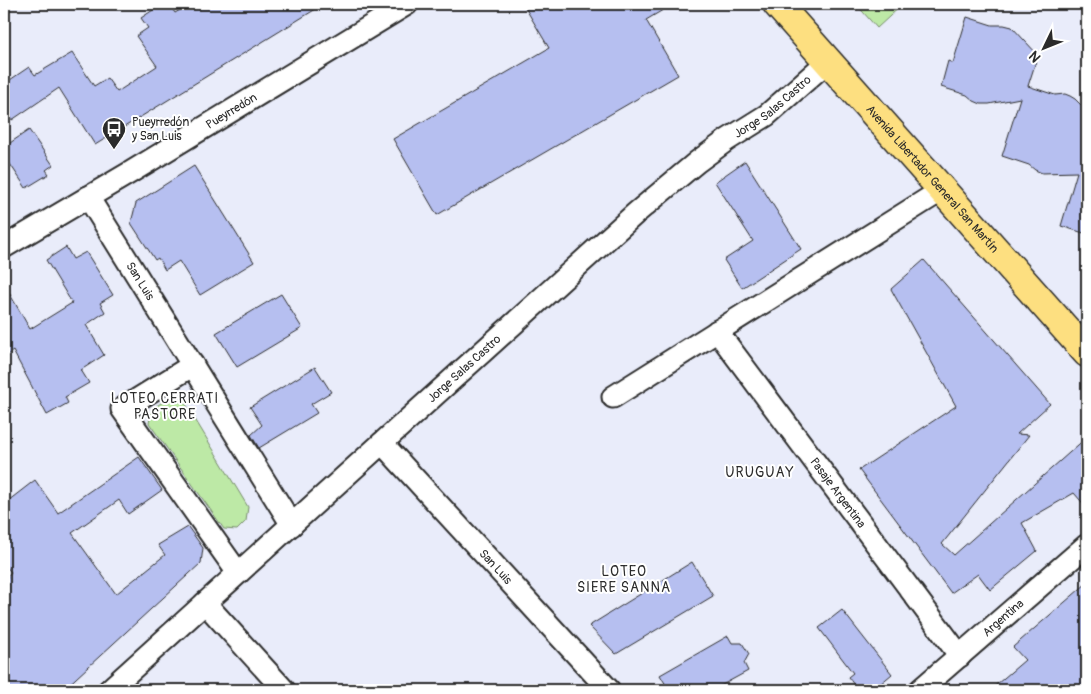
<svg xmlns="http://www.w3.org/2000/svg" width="1091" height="694" viewBox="0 0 1091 694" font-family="Pangolin,sans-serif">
  <rect width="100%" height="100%" fill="#e9ecfa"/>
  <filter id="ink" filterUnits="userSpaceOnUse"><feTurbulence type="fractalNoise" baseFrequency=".02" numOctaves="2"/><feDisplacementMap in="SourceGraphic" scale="10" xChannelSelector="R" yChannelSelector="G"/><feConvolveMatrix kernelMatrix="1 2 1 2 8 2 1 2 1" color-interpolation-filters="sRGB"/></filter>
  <g filter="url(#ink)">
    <g fill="#bde9a6" stroke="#748a68">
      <polygon points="856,4 903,4 877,28"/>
      <polygon points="170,397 184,401 248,507 246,521 237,530 224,529 149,423 152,409"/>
    </g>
    <g fill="#b6bff0" stroke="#2b2b2b">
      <polygon points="162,4 169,4 175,13 190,4 324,4 95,145 59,88 12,120 4,108 4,84 29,67 35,75 72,53 94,86 107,78 117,92 157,66 136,36 148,28 141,18"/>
      <polygon points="523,4 673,4 646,20 678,75 437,215 393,139 549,48"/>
      <polygon points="967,17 992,25 1004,25 1012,27 1038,55 1028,86 1055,95 1065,94 1070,96 1075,99 1087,111 1087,234 1061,226 1077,172 1042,173 1035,170 1029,165 1002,156 1020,98 989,104 981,104 974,101 967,95 941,87 948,61 953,63"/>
      <polygon points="29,130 53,165 46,170 49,174 26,188 4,155 4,147"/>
      <polygon points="745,161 801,249 742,288 724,260 753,241 715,182"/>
      <polygon points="194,166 254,262 200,295 179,261 165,270 158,258 155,260 131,223 136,203"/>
      <polygon points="66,247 73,259 86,252 113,295 100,303 105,312 86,325 104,355 81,370 89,383 65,397 68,403 47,415 13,351 4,357 4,284 30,329 72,303 46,260"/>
      <polygon points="924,260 1050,404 1017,434 1029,435 942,544 954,555 1087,437 1087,508 1074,493 1022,523 1037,551 990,590 978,574 951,593 859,470 956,406 891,289"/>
      <polygon points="281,294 302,328 237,367 216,333"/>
      <polygon points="315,367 331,392 311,404 317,413 259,448 251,435 262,425 250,407"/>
      <polygon points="139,457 162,490 128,514 119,500 72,533 116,594 165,555 158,545 188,527 203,548 201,563 63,690 4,690 4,581 11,572 4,564 4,504 35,480 58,513"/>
      <polygon points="692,562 713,596 616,654 589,626"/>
      <polygon points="1087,583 1087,690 990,690 1025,660 1013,647"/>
      <polygon points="842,610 892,674 873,690 858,690 848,677 853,673 819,628"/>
      <polygon points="728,636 732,643 742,643 749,654 744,663 748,671 713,690 669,690 660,675"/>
    </g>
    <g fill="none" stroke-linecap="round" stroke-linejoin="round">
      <g stroke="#2b2b2b" stroke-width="25">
        <g id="minor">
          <path id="s1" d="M 88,197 L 292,525"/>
          <path id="s2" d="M 4,247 L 131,172 L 407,4"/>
          <path id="s3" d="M 717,331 L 960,656"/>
          <polyline points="193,365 122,409 238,573"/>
          <polyline points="613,397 942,190"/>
          <path id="s4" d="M 382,443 L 609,690"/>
          <polyline points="205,603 284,690"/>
          <path id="s5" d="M 109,690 L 636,213 L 697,162 L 727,140 L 767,115 L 828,61"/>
          <path id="s6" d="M 920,690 L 1087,545"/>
        </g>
      </g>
      <g stroke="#2b2b2b" stroke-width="31">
        <g id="primary">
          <path id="s7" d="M 777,4 L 1087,353"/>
        </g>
      </g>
      <use href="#minor" stroke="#fff" stroke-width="21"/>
      <use href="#primary" stroke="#fddf80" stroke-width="28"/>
    </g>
  </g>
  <defs>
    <g id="bus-pin" transform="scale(1.25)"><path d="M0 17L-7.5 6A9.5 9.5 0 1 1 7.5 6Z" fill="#2b2b2b" stroke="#fff"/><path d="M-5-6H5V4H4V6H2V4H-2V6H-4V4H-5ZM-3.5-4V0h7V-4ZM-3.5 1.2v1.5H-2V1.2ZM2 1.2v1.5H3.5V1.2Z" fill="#fff"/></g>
  </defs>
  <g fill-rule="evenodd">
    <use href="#bus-pin" x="114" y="129"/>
  </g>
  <g text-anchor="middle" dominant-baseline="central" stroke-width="4" stroke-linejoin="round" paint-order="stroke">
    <g font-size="12" fill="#2b2b2b" stroke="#fff">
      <text stroke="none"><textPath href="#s5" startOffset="884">Jorge Salas Castro</textPath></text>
      <text stroke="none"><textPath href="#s2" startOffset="265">Pueyrredón</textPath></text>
      <text stroke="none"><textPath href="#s7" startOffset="234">Avenida Libertador General San Martín</textPath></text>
      <text stroke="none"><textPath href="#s1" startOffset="99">San Luis</textPath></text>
      <text stroke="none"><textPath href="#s5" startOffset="479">Jorge Salas Castro</textPath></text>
      <text stroke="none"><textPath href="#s3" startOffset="202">Pasaje Argentina</textPath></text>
      <text stroke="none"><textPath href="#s4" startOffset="168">San Luis</textPath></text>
      <text stroke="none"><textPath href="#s6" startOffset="110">Argentina</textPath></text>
    </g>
    <g font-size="12" fill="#2b2b2b" stroke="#fff" text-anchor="start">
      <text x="132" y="122">Pueyrredón<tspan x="132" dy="14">y San Luis</tspan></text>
    </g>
    <g font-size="14" letter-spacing="1" fill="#2b2b2b" stroke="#fff">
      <text x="165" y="398">LOTEO CERRATI<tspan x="165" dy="16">PASTORE</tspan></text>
      <text x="760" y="472">URUGUAY</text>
      <text x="624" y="571">LOTEO<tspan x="624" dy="16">SIERE SANNA</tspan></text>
    </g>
  </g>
  <rect width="1091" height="694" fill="none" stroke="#fff" stroke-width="20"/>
  <rect x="10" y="10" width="1071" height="674" fill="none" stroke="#2b2b2b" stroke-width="2" filter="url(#ink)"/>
  <g transform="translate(1044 48) rotate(227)" stroke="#ffffff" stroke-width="4" paint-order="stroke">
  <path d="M0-4L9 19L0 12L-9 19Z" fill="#2b2b2b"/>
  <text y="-8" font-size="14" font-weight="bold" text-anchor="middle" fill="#2b2b2b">N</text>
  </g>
</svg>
